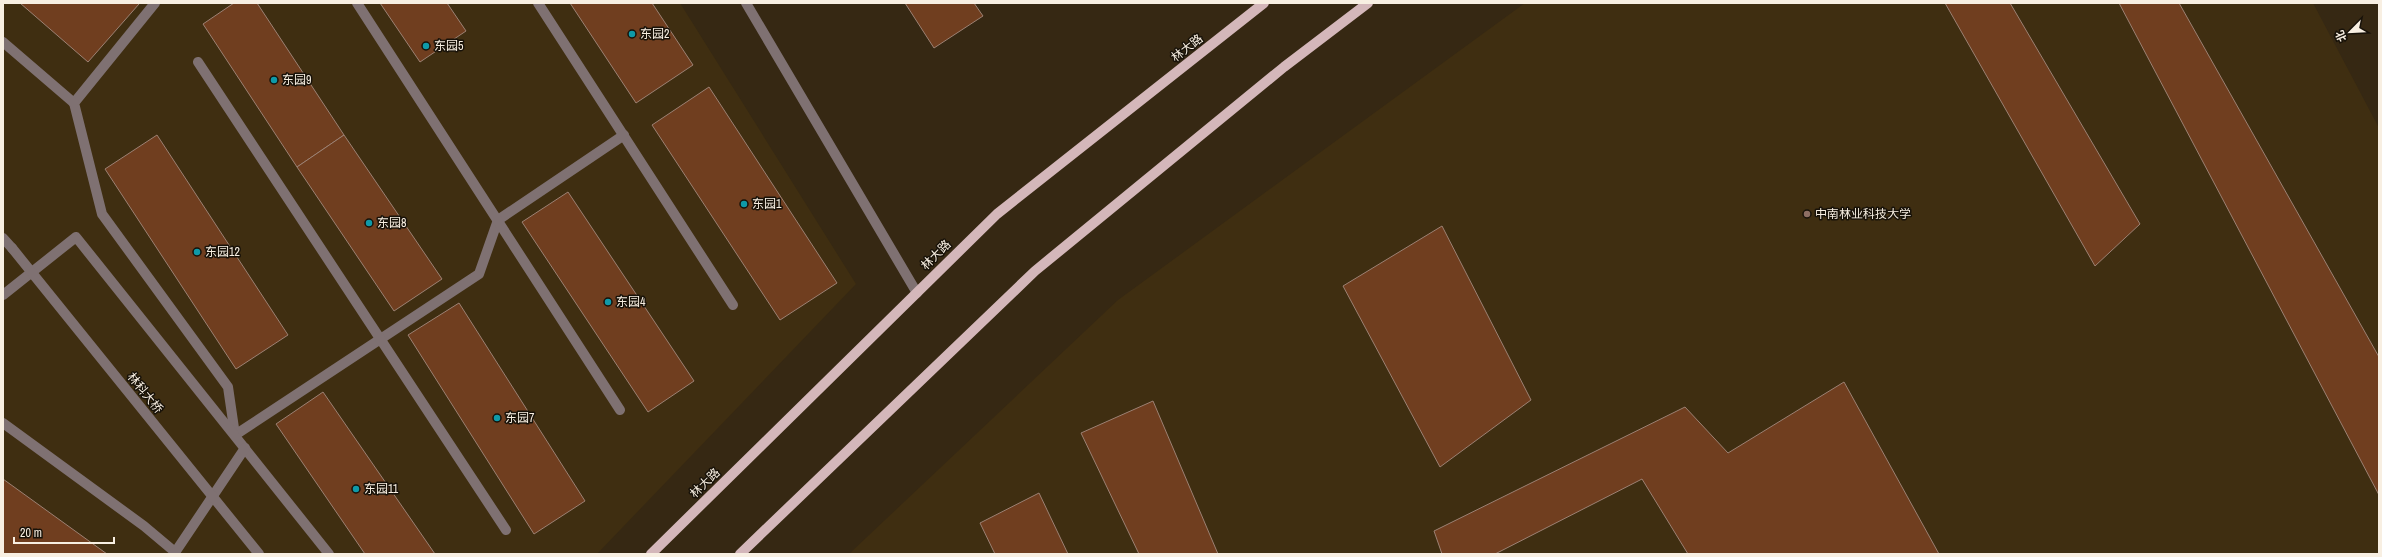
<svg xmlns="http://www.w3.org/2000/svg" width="2382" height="557" viewBox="0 0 2382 557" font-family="'Archivo Narrow','Noto Sans SC',sans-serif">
  <rect width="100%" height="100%" fill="#362813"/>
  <g fill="#3f2e11">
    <polygon points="3,3 680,3 856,284 597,554 3,554"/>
    <polygon points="1525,3 2313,3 2379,128 2379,554 849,554 1118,300"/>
  </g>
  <g fill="#703e1f" stroke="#9c8173">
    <polygon points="20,3 137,3 139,4 88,62"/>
    <polygon points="234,3 257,3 344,135 297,167 203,24"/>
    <polygon points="380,3 447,3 466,31 420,62"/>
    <polygon points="570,3 652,3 693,65 636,103"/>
    <polygon points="905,3 974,3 983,16 934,48"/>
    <polygon points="1945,3 2010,3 2140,224 2095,266"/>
    <polygon points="2119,3 2179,3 2379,357 2379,495"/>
    <polygon points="709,87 837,283 780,320 652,125"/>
    <polygon points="157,135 288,335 236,369 105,169"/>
    <polygon points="344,135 442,279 394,311 297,167"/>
    <polygon points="568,192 694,381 648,412 522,222"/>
    <polygon points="1442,226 1531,400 1440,467 1343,286"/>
    <polygon points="459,303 585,501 534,534 408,335"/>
    <polygon points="1844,382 1939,554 1688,554 1642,479 1495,554 1442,554 1434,531 1685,407 1728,453"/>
    <polygon points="323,392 435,554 365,554 276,424"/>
    <polygon points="1153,401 1218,554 1139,554 1081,433"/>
    <polygon points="3,479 107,554 3,554"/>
    <polygon points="1039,493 1068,554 995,554 980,523"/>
  </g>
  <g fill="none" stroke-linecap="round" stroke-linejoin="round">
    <g stroke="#7f7172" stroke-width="10">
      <polyline points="155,3 74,103 102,214 228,387 235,435 479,274 498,220 624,135"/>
      <polyline points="357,3 620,410"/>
      <polyline points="538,3 733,305"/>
      <polyline points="746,3 917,293"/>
      <polyline points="3,42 74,103"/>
      <polyline points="198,62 506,530"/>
      <polyline points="3,238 12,248"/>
      <polyline points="3,295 76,237 329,554"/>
      <polyline points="3,423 144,526 175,552"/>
      <polyline points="174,554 245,448"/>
    </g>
    <g stroke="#d4b7ba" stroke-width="10">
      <polyline points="651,554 997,214 1264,3"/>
      <polyline points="740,554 1035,271 1284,67 1368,3"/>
    </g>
    <polyline stroke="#7f7172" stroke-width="10" points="12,248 259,554"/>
  </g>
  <g fill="#0f9aa8" stroke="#181209" stroke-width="1.5">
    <circle cx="632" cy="34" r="4"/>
    <circle cx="426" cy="46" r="4"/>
    <circle cx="274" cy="80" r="4"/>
    <circle cx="744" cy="204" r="4"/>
    <circle cx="369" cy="223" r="4"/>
    <circle cx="197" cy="252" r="4"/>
    <circle cx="608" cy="302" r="4"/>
    <circle cx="497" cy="418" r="4"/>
    <circle cx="356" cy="489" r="4"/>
  </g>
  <circle fill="#8d6e63" stroke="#181209" stroke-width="1.5" cx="1807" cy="214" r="4"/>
  <g text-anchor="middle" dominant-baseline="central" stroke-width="3" stroke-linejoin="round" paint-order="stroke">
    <g font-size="12" fill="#f8efe2" stroke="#181209" text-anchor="start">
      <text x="640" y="34">东园2</text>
      <text x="434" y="46">东园5</text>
      <text x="282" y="80">东园9</text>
      <text x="752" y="204">东园1</text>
      <text x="1815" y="214">中南林业科技大学</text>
      <text x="377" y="223">东园8</text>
      <text x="205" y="252">东园12</text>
      <text x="616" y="302">东园4</text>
      <text x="505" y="418">东园7</text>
      <text x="364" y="489">东园11</text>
    </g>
    <g font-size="12" fill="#f8efe2" stroke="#181209">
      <text transform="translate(1187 48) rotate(-38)">林大路</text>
      <text transform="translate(936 255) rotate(-45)">林大路</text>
      <text transform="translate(145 393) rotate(51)">林科大桥</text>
      <text transform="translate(705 483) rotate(-44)">林大路</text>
    </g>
  </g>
  <rect width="2382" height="557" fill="none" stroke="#f8efe2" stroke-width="8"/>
  <g transform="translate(2350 32) rotate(246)" stroke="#181209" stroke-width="3" paint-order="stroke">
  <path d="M0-3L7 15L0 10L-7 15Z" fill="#f8efe2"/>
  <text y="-6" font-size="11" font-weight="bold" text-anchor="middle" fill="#f8efe2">北</text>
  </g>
  <path d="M14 537v6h100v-6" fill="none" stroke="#f8efe2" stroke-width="2"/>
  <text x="20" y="537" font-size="12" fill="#f8efe2" stroke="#181209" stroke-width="3" paint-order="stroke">20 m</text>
</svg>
